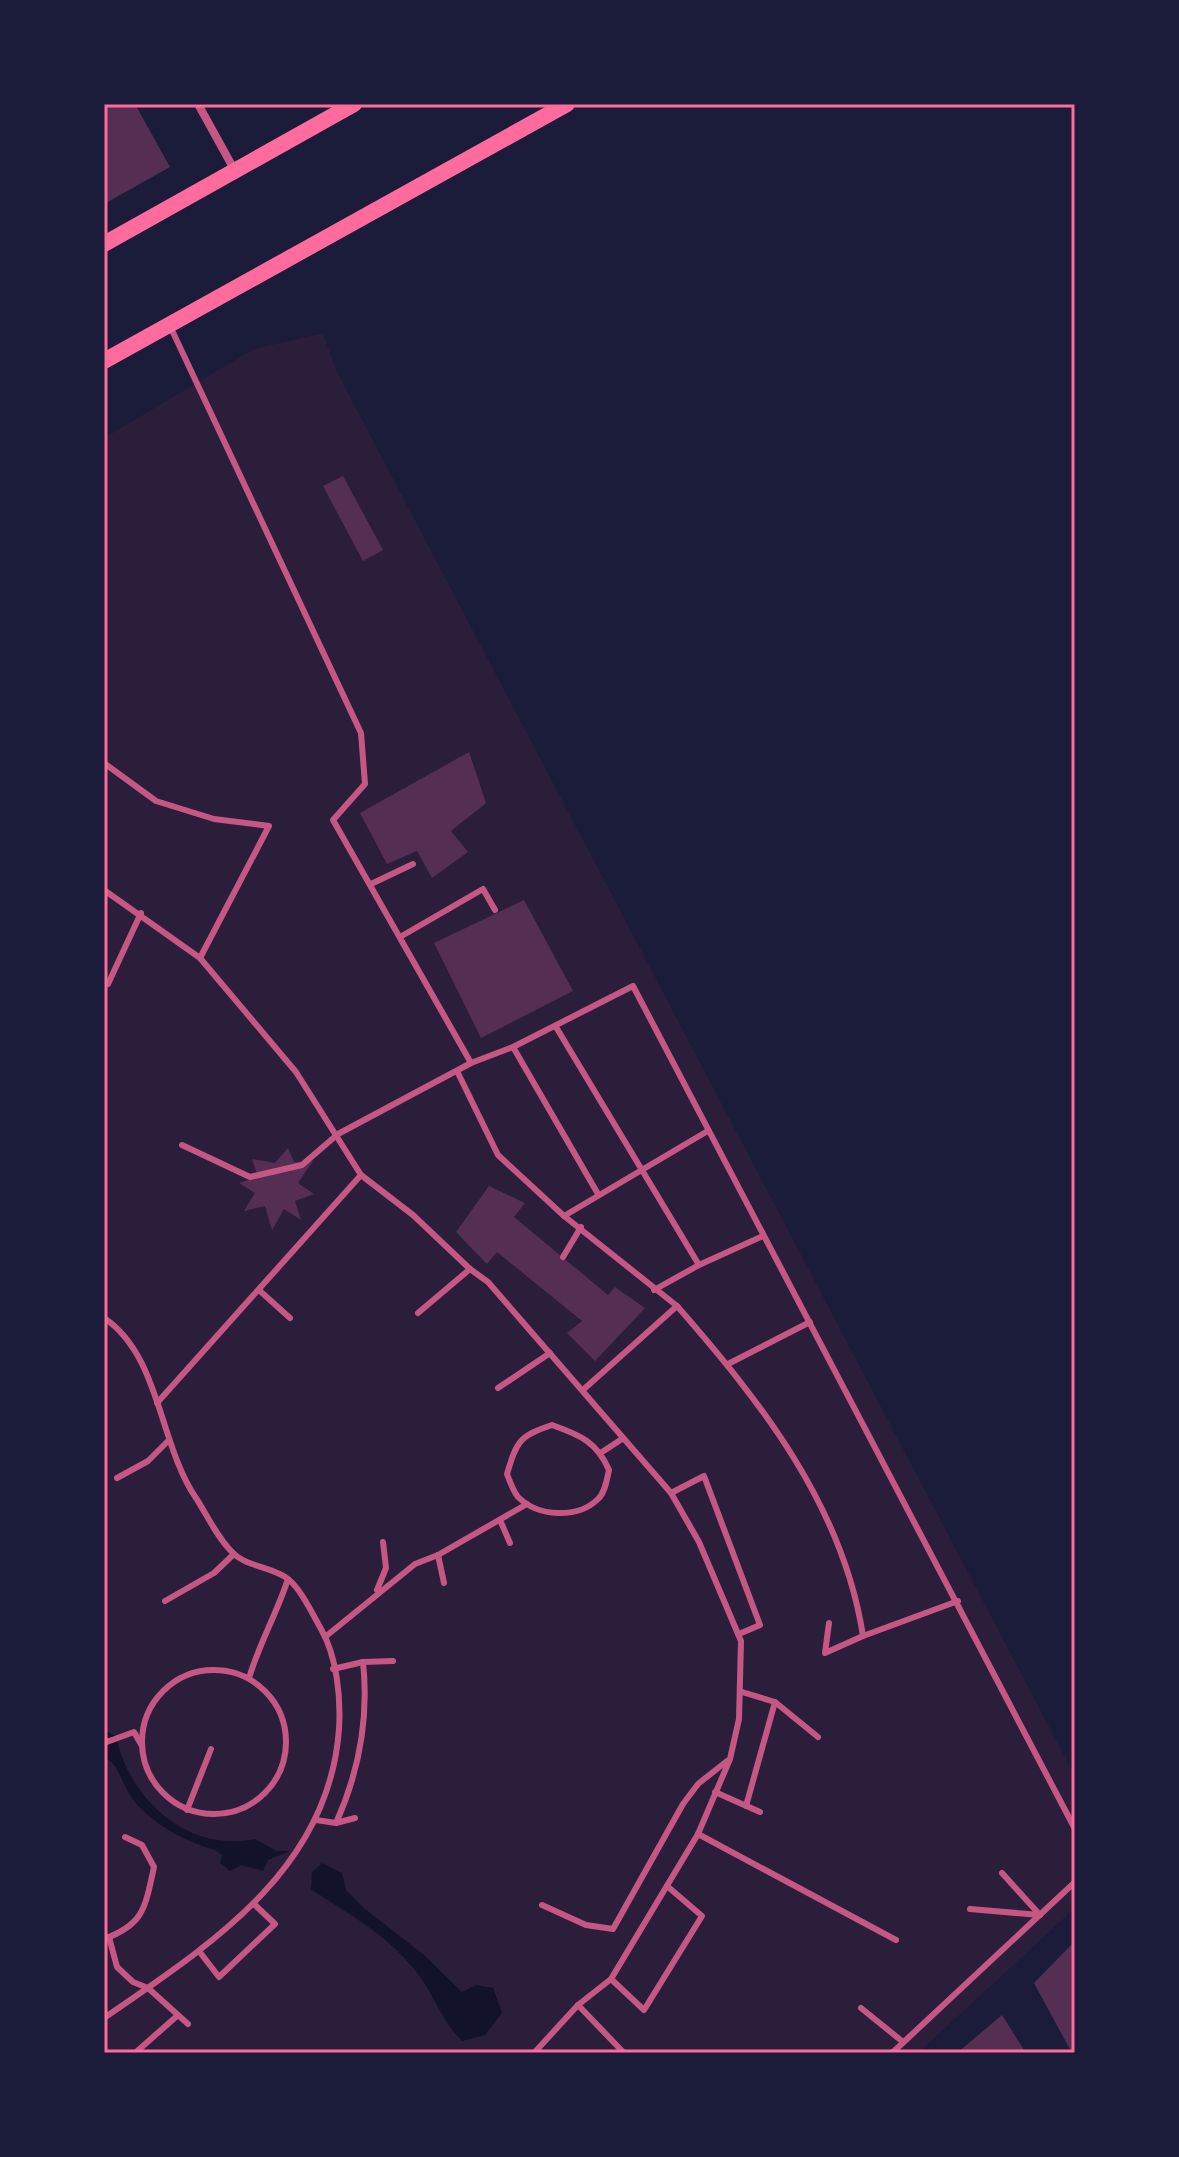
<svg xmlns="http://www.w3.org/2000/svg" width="1179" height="2157" viewBox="0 0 1179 2157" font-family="'Varela Round',sans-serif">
  <rect width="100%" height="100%" fill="#1b1b3a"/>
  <polygon fill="#2a1e3b" points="323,333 336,370 1075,1776 1075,1908 918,2053 104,2053 104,438 254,349"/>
  <g fill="#12122b">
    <path d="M 104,1730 L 116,1736 C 129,1799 187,1853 255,1839 L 277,1851 L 290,1851 L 268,1860 L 263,1871 L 241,1865 L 230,1871 L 220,1863 L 222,1855 L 215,1850 C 185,1842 149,1822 131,1797 C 122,1784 119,1764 104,1757 Z"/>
    <path d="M 322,1863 L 342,1873 L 346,1890 L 365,1909 L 424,1955 L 462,1992 L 476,1985 L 493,1988 L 502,2013 L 485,2035 L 462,2041 C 441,2021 434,1993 414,1969 C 385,1933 348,1914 311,1889 L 312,1872 Z"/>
  </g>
  <g fill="#542f53">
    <polygon points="104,104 135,104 170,167 104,204"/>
    <polygon points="343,476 383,550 363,561 323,486"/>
    <polygon points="469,752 486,803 451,831 468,852 432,878 417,851 387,864 360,813"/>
    <polygon points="524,900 573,991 481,1038 434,943"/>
    <polygon points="288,1148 294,1162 313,1161 298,1183 314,1194 295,1201 301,1220 284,1209 272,1230 265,1206 244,1211 255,1193 239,1183 258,1177 252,1159 275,1163"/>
    <polygon points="489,1186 525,1203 514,1217 608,1295 615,1287 645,1308 595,1361 567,1333 582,1321 497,1252 487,1264 456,1232"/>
    <polygon points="1075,1941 1075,2053 1072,2053 1034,1983"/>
    <polygon points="1002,2015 1026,2053 957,2053"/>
  </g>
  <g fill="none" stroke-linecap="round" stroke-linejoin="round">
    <g stroke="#c65784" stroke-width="6">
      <polyline points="170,326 361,733 365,784 333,820 471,1063 338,1134 302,1165 250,1177 182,1145"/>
      <polyline points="104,763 156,801 214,819 269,826 200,958"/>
      <polyline points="371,884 413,864"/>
      <polyline points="104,890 200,958 296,1072 361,1175 413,1215 470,1269 488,1282 671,1493 699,1542 741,1641 739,1719 730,1759 698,1834 611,1979 578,2005 534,2053"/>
      <polyline points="400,937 483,889 495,910"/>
      <polyline points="108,984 141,913"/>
      <polyline points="556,1027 699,1265"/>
      <polyline points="513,1047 598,1194"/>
      <polyline points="471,1063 513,1047 633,986 1075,1829"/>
      <polyline points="457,1071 498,1155 564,1216 677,1306 584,1389"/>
      <polyline points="564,1216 706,1132"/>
      <polyline points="563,1257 581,1227"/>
      <polyline points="654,1290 699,1265 763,1236"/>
      <polyline points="260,1291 290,1318"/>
      <path d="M 677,1306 C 761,1402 843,1506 863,1636 L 825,1653 L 829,1623"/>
      <polyline points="418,1313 470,1269"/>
      <path d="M 104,1318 C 160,1355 159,1444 196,1498 C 207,1515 218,1539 233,1553 C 247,1567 273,1567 288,1579 C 301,1589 313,1615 321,1629 C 337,1657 341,1698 339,1729 C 329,1870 210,1945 104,2018"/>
      <polyline points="728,1364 810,1322"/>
      <polyline points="498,1388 550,1353"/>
      <polyline points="157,1403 361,1175"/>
      <path d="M 552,1425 C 580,1435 597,1442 609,1470 C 607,1479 605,1493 598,1499 C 578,1519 538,1517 518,1497 C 513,1491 510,1482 507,1474 C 517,1441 519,1436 552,1425 Z"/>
      <polyline points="602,1452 622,1439"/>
      <polyline points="117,1478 148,1461 167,1442"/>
      <polyline points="671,1493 704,1476 760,1625 739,1634"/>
      <polyline points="500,1520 510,1543"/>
      <polyline points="438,1555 444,1583"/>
      <polyline points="377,1590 386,1568 383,1542"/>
      <polyline points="165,1601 214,1573 234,1554"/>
      <polyline points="863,1636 958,1601"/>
      <polyline points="325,1637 415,1564 438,1555 527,1504"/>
      <polyline points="333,1669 363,1662 393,1661"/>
      <circle cx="214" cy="1742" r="72"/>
      <path d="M 249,1678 C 259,1644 277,1613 288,1579"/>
      <polyline points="742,1692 775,1702 818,1737"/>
      <polyline points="104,1743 134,1732 142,1746"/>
      <polyline points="715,1792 760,1812"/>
      <polyline points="746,1806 775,1702"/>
      <polyline points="187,1810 211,1749"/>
      <polyline points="316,1820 336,1823 355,1818"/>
      <path d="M 336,1823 C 359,1772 369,1718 363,1662"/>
      <polyline points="698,1834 896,1940"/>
      <polyline points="1002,1873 1040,1915"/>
      <polyline points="542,1905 586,1925 613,1929 683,1804 698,1784 727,1761"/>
      <polyline points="970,1909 1040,1915"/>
      <polyline points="109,1937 117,1967 133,1982 148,1988 188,2024"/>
      <path d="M 104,1939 C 145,1924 145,1907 154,1867 L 142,1845 L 125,1837"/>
      <polyline points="199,1951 219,1977 275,1924 254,1904"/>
      <polyline points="611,1979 644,2010 702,1916 667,1886"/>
      <polyline points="578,2005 624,2053"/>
      <polyline points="861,2008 903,2042"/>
      <polyline points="135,2053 177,2016"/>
      <polyline points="892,2053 1075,1882"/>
    </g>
    <polyline stroke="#c65784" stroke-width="8" points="198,104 235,171"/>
    <g stroke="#ff6b9d" stroke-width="16">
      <polyline points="104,244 354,104"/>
      <polyline points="104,361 567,104"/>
    </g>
  </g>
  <rect width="1179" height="2157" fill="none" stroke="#1b1b3a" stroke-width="212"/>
  <rect x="106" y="106" width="967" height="1945" fill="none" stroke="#ff6b9d" stroke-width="3"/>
</svg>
